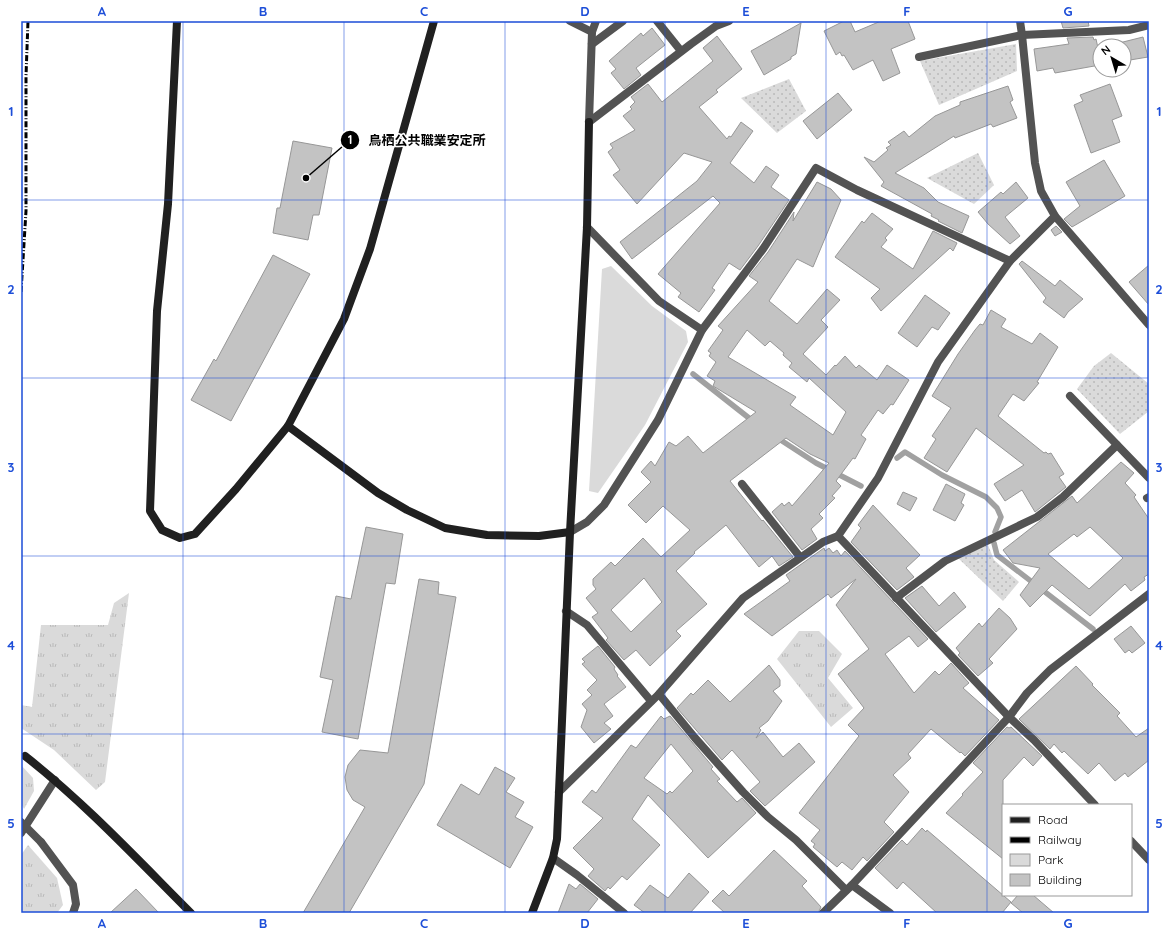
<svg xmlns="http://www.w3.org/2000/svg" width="1170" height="934" viewBox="0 0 1170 934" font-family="Quicksand,'Noto Sans JP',sans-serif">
  <defs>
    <pattern id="grass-tufts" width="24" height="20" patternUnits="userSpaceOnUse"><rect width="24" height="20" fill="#dadada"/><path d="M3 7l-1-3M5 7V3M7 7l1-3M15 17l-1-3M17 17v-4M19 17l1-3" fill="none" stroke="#b9b9b9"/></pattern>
    <pattern id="garden-dots" width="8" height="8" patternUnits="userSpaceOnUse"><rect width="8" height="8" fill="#dadada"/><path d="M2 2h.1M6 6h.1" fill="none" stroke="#b9b9b9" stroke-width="1.8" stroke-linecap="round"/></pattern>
  </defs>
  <rect width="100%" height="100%" fill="#fff"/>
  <g fill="url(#grass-tufts)">
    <polygon points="129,593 105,782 96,790 54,750 21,728 21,705 32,707 41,625 108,625 114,603"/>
    <polygon points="799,631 819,631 842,654 828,678 853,708 831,727 777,659"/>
    <polygon points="21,765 33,778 34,791 24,809 21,803"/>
    <polygon points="28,845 57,878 63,905 57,913 21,913 21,855"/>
  </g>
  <polygon fill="#dadada" points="611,266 652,306 686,331 688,342 645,425 598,493 589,491 602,269"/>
  <g fill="url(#garden-dots)">
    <polygon points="1016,44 1017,71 939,105 920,61"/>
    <polygon points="789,79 806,111 777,133 741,98"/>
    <polygon points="978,153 994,185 974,204 927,178"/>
    <polygon points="1111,353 1149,384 1149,411 1120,434 1077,389 1094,366"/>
    <polygon points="988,545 994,560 1019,582 1003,601 958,558"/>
  </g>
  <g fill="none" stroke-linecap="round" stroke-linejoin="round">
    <g stroke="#a1a1a1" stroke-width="5.5">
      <polyline points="693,374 754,422"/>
      <polyline points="776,437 816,463 861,486"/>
      <polyline points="897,458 905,452 942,475 986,497 997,508 1001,517 995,532"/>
      <polyline points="994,543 997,555 1093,629"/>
    </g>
  </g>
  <g fill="#c3c3c3" stroke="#979797" fill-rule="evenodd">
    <polygon points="844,21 850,21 855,32 881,21 908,21 915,39 891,49 900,73 883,81 873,60 853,70 844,55 842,56 840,52 836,55 824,31"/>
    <polygon points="1061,21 1088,21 1089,26 1063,28"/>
    <polygon points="801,23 796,54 791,57 791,59 764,75 751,51"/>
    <polygon points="652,28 665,45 636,68 641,75 624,89 611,73 616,69 609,61 641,33 643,36"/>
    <polygon points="717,36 742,69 716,90 718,92 699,107 727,139 729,136 731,137 741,122 753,131 730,163 754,183 766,166 779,175 771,187 789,200 758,246 740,270 729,263 712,288 715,290 699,312 678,297 681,293 658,274 720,203 713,196 632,259 620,242 697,181 712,162 684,153 637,204 613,175 620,170 608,152 613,148 610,144 635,130 623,116 632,109 630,107 635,102 631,97 648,84 662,102 713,61 703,48"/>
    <polygon points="1093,37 1094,40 1096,39 1098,48 1100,48 1100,65 1055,73 1053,68 1037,71 1034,49 1069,44 1067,38"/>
    <polygon points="1143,37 1148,57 1124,61 1124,46 1107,46"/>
    <polygon points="1110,84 1122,116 1112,120 1120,142 1091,153 1074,105 1083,101 1080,95"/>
    <polygon points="1008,86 1013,100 1010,102 1017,118 993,127 991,124 955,138 954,136 895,173 924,188 938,202 969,216 962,233 938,221 939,220 931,216 932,214 881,186 884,182 864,157 874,162 888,150 886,148 891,145 888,142 904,131 909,137 935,116 960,105 960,102"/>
    <polygon points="838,93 852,110 817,139 803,121"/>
    <polygon points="293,141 332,148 319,215 313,215 308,240 273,233 277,208 280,208"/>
    <polygon points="1104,160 1125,196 1072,227 1064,219 1080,206 1066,182"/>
    <path d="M 817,182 L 831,189 L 841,200 L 813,267 L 797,259 L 769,301 L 797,324 L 827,289 L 840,300 L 821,320 L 828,327 L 803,354 L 826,375 L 835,365 L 836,366 L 845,356 L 856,368 L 859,365 L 877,380 L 887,365 L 909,380 L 893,405 L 891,404 L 883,414 L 878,410 L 861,435 L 866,439 L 855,459 L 853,458 L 836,481 L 841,486 L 832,496 L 835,498 L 819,514 L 823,518 L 811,529 L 817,539 L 802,550 L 772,512 L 782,503 L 784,506 L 789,502 L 792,506 L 829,463 L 810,454 L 786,438 L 730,481 L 762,521 L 763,520 L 793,557 L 779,566 L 772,556 L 759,567 L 726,525 L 694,552 L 695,553 L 676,571 L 707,604 L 676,631 L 681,636 L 650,666 L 636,650 L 624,660 L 606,640 L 608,638 L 592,617 L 598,613 L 586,598 L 596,589 L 593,585 L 593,579 L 611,562 L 615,566 L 643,538 L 661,557 L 690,530 L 663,506 L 646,523 L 628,505 L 651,482 L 641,472 L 651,461 L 655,466 L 669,442 L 676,446 L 688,436 L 703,453 L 756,412 L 713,386 L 715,381 L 707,376 L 716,362 L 709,356 L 711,353 L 708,351 L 723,330 L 718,326 L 758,282 L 749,276 L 768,252 L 794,212 L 793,221 ZM 747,330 L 765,346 L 770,341 L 784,353 L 783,355 L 792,363 L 789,367 L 807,382 L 809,378 L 846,412 L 833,435 L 790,405 L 796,397 L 728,357 ZM 644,578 L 662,602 L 631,632 L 611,610 Z"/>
    <polygon points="1016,182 1028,198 1005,217 1020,236 1010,244 988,224 978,212 1001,192 1003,194"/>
    <polygon points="872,213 893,229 885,238 887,240 881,247 913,269 933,231 957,243 953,251 950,248 881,311 871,298 880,289 835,257 862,221 864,223"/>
    <polygon points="1056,226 1062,232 1055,236 1051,230"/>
    <polygon points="273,255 310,274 231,421 191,400 214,359 216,361"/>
    <polygon points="1022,261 1055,286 1060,280 1083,299 1068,312 1064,318 1043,302 1046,298 1019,264"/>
    <polygon points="1149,265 1149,305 1129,282"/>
    <polygon points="925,295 950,313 938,330 932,327 917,347 898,333"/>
    <polygon points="991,310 1006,319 1001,327 1032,344 1040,333 1058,347 1037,382 1039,383 1024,401 1013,394 998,416 1044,453 1046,452 1048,454 1051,453 1064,474 1059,477 1066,487 1035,512 1022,490 1005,501 994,484 1024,465 976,428 947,472 924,458 936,439 932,436 951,408 932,396 958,354 975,330 980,324 983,325"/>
    <path d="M 1121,462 L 1134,473 L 1125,483 L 1136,495 L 1134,497 L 1149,519 L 1149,574 L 1144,577 L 1145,580 L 1131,591 L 1125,584 L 1090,616 L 1052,585 L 1030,607 L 1020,595 L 1040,568 L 1013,563 L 1003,550 L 1072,496 L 1077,503 ZM 1090,527 L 1123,558 L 1089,589 L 1048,554 L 1074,534 L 1077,537 Z"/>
    <polygon points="946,484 965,494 961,503 964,505 955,521 933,510"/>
    <polygon points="903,492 917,498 910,511 897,504"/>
    <polygon points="873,505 920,555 906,568 914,577 897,590 851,542 861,528 858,525"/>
    <polygon points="366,527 403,534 395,584 386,583 358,739 322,732 333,680 320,677 336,596 351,599"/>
    <polygon points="824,548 825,551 829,548 833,553 837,550 841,556 845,551 928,639 918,647 909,636 885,654 914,693 935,671 939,675 951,663 969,683 963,688 999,720 965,756 961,752 960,753 931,729 908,754 911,758 893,775 909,792 884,822 894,832 867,861 863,857 852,870 842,862 837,867 813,847 815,844 811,841 820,830 799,813 859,736 848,725 864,708 838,674 869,649 836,605 856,579 831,598 828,594 772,636 744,614 790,581 786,575"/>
    <polygon points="419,579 439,582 438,594 456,597 424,784 349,913 303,913 365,807 353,800 347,790 345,777 348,765 360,750 388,753"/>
    <polygon points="922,586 939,606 954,592 966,607 936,632 905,598"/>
    <polygon points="999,608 1010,618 1017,629 989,659 993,663 978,676 958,655 960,653 956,648 979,623 982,627"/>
    <polygon points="1131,626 1145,643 1132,653 1129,650 1125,653 1114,639"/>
    <polygon points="598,646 615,667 614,669 618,675 617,676 626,687 604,704 613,716 604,723 611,729 594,743 581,727 587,710 582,704 592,695 587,690 597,680 582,664 585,662 582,659"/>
    <polygon points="769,665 780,680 780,686 773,691 782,701 768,721 759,728 761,730 756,738 763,732 783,757 799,743 815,762 765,806 750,791 760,782 732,750 722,760 677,708 691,693 693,695 708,680 730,702"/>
    <polygon points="1076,666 1093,684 1092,685 1120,713 1117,716 1136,737 1149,728 1149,760 1128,777 1125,773 1115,781 1099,763 1088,774 1064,751 1062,753 1054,744 1050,749 1019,719"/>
    <path d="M 661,716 L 664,719 L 670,716 L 713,767 L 711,769 L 720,779 L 717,781 L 737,802 L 742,798 L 756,813 L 708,858 L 648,795 L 632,819 L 660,845 L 627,880 L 622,876 L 610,889 L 608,887 L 605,891 L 588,876 L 594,869 L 573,848 L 603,818 L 582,802 L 592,790 L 596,793 L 631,745 L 636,748 ZM 671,744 L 693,771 L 672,793 L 670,791 L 667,794 L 644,778 Z"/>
    <polygon points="1007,727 1009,728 1011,727 1042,756 1033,766 1024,757 1003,780 1003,859 946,813 963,795 962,794 983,772 973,763"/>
    <polygon points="495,767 515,778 506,792 524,802 515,817 533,827 510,868 437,825 461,784 479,795"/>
    <polygon points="922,828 926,832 927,830 1011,902 1002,913 937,913 903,882 897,889 875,868 902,840 907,845"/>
    <polygon points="774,850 807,881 802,886 821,907 818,913 725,913 712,901 723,890 729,896"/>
    <polygon points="689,873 709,892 690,913 645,913 634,905 650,885 668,898"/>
    <polygon points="569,884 576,889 580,884 598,899 587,913 558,913"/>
    <polygon points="136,889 159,913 110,913"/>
    <polygon points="1018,895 1033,895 1054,913 1023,913 1011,903"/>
  </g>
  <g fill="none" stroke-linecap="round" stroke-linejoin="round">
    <g stroke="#535353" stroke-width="8">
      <polyline points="21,833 55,780"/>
      <polyline points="41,842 73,885 76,904 73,913"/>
    </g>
    <g stroke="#535353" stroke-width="8">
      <polyline points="570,21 592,32 589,122"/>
      <polyline points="657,21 681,51"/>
      <polyline points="1020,21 1022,35 1035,163 1041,191 1055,216 1149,325"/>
      <polyline points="592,32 596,21"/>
      <polyline points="592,44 623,21"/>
      <polyline points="919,57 1022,35 1129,30 1149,25"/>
      <polyline points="589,122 691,44 716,26 729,21"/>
      <polyline points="587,227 659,301 702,330"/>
      <polyline points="1070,396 1149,478"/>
      <polyline points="742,484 800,557"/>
      <polyline points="1147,498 1149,497"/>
      <polyline points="570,532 587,522 604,505 658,420 702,330 763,249 816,168 857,190 1010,261"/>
      <polyline points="838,536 1009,717 1034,740 1095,805"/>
      <polyline points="896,598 945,561 1037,517 1063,497 1117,445"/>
      <polyline points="566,611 587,625 651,701"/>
      <polyline points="659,694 695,738 743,792 768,817 796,840 846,890"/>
      <polyline points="559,792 659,694 743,598 823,542 838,536 878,478 938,362 1010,261 1055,216"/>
      <polyline points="1131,841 1149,860"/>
      <polyline points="553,858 577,875 624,913"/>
      <polyline points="852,885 890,913"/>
      <polyline points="823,913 852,885 1009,717 1027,693 1050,670 1149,594"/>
    </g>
    <g stroke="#202020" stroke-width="8">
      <polyline points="177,21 168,204 157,311 150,511 162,530 180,538 195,534 236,489 288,426 344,319 370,249 434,21"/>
      <polyline points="288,426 378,493 407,510 445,528 487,535 539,536 570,532"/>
      <path d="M 25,756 C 85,803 137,859 191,913"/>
      <polyline points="532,913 553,858 557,839 570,532 587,227 589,122"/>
    </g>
    <polyline stroke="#000" stroke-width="3" stroke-dasharray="6 2 1 2" stroke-linecap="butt" points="21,292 26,211 26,76 28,21"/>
    <polyline stroke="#535353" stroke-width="8" points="21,822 41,842"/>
  </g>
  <path fill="none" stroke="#1d4ed8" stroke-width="1" stroke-opacity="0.55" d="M 183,21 L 183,913M 344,21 L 344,913M 505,21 L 505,913M 665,21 L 665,913M 826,21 L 826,913M 987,21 L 987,913M 21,200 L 1149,200M 21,378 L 1149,378M 21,556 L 1149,556M 21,734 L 1149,734"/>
  <path fill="none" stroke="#000" stroke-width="1.5" d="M306 178L350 140"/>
  <g fill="#000" stroke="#fff" stroke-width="1.5">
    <circle cx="306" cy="178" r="4"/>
    <circle cx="350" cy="140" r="10"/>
  </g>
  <g font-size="12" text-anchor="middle" font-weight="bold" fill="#fff">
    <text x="350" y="144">1</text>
  </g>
  <g font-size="13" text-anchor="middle" font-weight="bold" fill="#000" stroke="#fff" stroke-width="3" stroke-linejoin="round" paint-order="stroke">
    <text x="427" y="145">鳥栖公共職業安定所</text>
  </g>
  <rect width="1170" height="934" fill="none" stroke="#ffffff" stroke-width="44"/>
  <rect x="1002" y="804" width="130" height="92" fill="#ffffff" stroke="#999999"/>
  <rect x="1010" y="817" width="20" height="6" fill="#202020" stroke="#999999"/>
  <text x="1038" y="824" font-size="12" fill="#000000">Road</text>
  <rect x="1010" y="837" width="20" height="6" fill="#000000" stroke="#999999"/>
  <text x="1038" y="844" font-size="12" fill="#000000">Railway</text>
  <rect x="1010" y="854" width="20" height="12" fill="#dadada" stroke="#999999"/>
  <text x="1038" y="864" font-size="12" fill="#000000">Park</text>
  <rect x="1010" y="874" width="20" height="12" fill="#c3c3c3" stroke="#999999"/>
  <text x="1038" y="884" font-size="12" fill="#000000">Building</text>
  <g transform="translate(1112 58) rotate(322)"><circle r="19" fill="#ffffff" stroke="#999999"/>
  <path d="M0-3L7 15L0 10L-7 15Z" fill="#000000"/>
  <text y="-6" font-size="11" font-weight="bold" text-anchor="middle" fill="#000000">N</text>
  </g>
  <rect x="22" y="22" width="1126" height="890" fill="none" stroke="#1d4ed8" stroke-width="1.5"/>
  <g font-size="13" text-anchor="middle" font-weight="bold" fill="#1d4ed8">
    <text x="102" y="16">A</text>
    <text x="263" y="16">B</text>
    <text x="424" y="16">C</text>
    <text x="585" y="16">D</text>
    <text x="746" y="16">E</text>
    <text x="907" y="16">F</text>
    <text x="1068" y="16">G</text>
    <text x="11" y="116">1</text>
    <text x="1159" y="116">1</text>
    <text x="11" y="294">2</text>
    <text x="1159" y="294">2</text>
    <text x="11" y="472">3</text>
    <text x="1159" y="472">3</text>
    <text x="11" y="650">4</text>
    <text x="1159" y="650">4</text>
    <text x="11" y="828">5</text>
    <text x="1159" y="828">5</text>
    <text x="102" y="928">A</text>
    <text x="263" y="928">B</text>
    <text x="424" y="928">C</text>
    <text x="585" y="928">D</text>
    <text x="746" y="928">E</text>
    <text x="907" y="928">F</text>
    <text x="1068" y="928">G</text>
  </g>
</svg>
